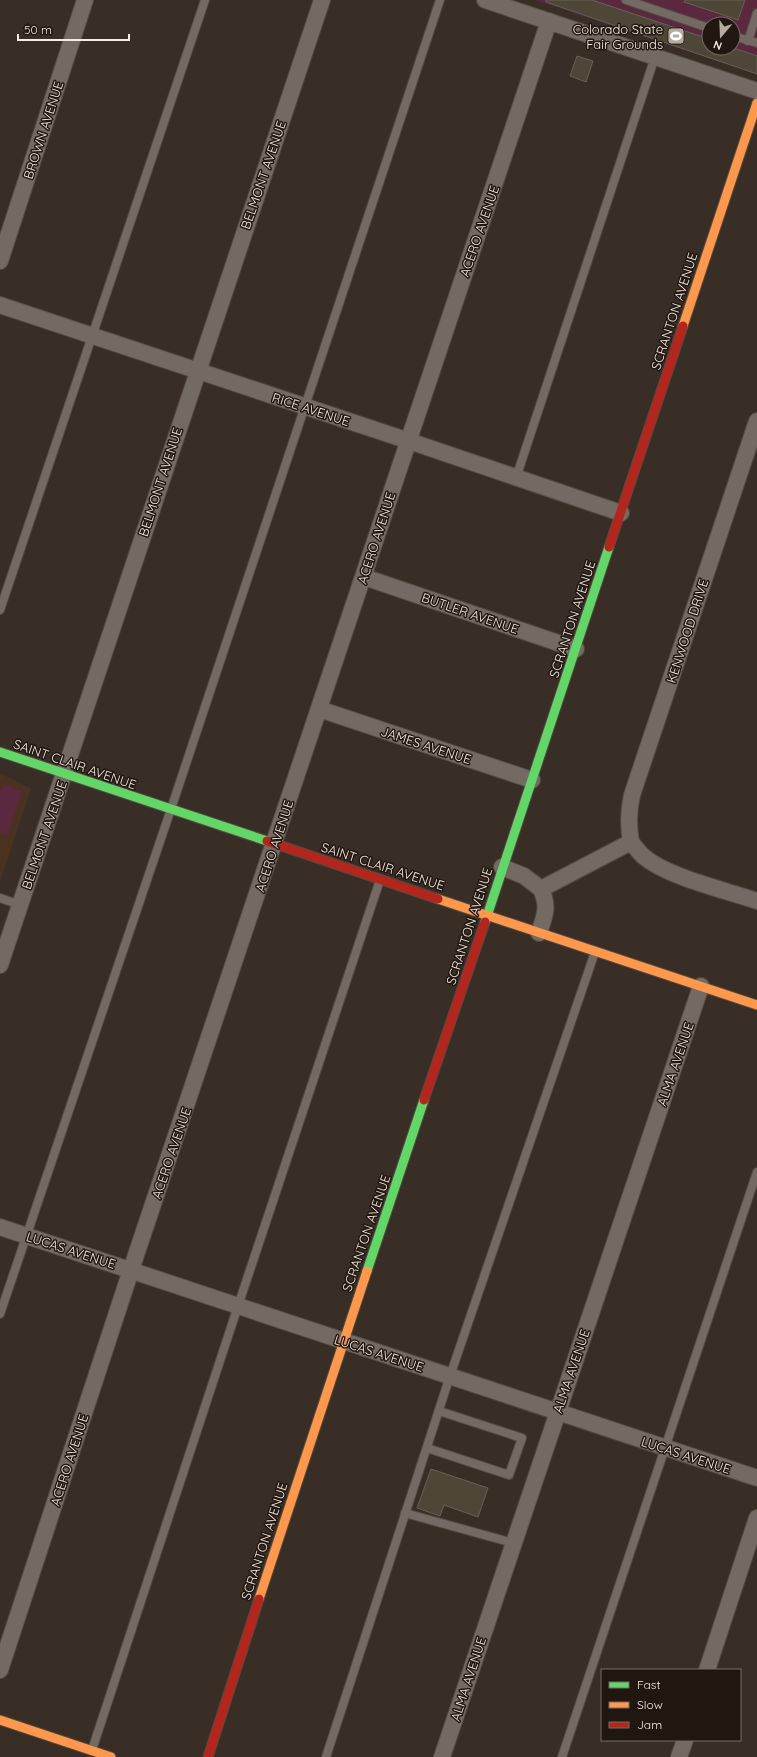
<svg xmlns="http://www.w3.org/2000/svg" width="757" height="1757" viewBox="0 0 757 1757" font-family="Quicksand,sans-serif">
  <rect width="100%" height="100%" fill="#392e26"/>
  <polygon fill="#4a3221" points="0,773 31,789 0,882"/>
  <g fill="#5b2840" fill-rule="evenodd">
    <path d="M 535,0 L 757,0 L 757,74 ZM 709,24 L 733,24 L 733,48 L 709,48 Z"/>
    <polygon points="3,784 22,791 7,835 0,832 0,792"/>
  </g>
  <g fill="#4e4637" stroke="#676057">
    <polygon points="546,0 592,0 709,39 709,48 734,48 757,56 757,74 546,2"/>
    <polygon points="685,0 745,0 738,20 684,2"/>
    <polygon points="577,56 593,61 586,82 570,76"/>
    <polygon points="431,1469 488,1488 478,1517 444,1505 440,1516 417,1508"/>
  </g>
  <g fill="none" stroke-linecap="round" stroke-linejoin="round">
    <g stroke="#544a42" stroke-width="10">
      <g id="lane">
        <polyline points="626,0 709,28"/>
        <polyline points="733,36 757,43"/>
        <polyline points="748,41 757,13"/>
        <polyline points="516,478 655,57"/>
        <polyline points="0,610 205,0"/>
        <polyline points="0,898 20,905"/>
        <polyline points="0,1314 171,809 440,0"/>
        <polyline points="427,1448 509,1475 522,1438 439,1411"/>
        <polyline points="405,1513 513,1543"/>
        <polyline points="92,1750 238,1306 380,880"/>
        <polyline points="326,1757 450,1376 595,952"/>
        <polyline points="562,1757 757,1172"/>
      </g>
    </g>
    <g stroke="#544a42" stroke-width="18">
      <g id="street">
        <polyline points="485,0 757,91"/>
        <polyline points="0,261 85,0"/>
        <polyline points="0,305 409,441 621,513"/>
        <polyline points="364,577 576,649"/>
        <polyline points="319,709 532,780"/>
        <path d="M 631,842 C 635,847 639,852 643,856 C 667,877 725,890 757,901"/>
        <polyline points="502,867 524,876 541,889"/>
        <path d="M 539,933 C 545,915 549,907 541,889 L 631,842 C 628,825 628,812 632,795 L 757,421"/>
        <polyline points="0,965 322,0"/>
        <polyline points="0,1227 757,1478"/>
        <polyline points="0,1670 131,1270 549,21"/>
        <polyline points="707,1670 757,1518"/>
        <polyline points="442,1757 701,986"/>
        <polyline points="679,1757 685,1740"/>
      </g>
    </g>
    <g stroke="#544a42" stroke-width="11">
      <g id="fast">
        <polyline points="0,752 267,841"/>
        <polyline points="485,922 609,547"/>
        <polyline points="367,1271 424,1100"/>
      </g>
    </g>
    <g stroke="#544a42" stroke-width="11">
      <g id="slow">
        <polyline points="683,326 757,103"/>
        <polyline points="438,899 757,1005"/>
        <polyline points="259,1599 367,1271"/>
        <polyline points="0,1720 111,1757"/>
      </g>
    </g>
    <g stroke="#544a42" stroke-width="11">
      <g id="jam">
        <polyline points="609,547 683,326"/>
        <polyline points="267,841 438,899"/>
        <polyline points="424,1100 485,922"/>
        <polyline points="208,1757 259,1599"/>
      </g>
    </g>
    <use href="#lane" stroke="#736a63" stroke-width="8"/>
    <use href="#street" stroke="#736a63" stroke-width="16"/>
    <use href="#fast" stroke="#63d668" stroke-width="9"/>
    <use href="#slow" stroke="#ff974d" stroke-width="9"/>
    <use href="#jam" stroke="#b3261e" stroke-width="9"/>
  </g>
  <defs>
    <g id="stadium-square" transform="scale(0.9)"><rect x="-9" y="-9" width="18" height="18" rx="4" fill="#b6aaa1" stroke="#201711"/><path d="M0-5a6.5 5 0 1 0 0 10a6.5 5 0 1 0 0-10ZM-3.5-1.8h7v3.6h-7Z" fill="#fff"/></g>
  </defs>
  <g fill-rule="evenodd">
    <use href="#stadium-square" x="676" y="36"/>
  </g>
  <g text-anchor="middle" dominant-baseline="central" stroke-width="3" stroke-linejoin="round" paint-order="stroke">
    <g font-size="13" fill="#faece3" stroke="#201711" text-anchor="end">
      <text x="663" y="29">Colorado State<tspan x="663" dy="15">Fair Grounds</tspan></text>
    </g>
    <g font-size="13" fill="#faece3" stroke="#201711">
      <text transform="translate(43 130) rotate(-72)">BROWN AVENUE</text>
      <text transform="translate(263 175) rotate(-71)">BELMONT AVENUE</text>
      <text transform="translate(479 231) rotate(-71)">ACERO AVENUE</text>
      <text transform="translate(674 311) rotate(-72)">SCRANTON AVENUE</text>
      <text transform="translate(311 409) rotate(18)">RICE AVENUE</text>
      <text transform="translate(160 482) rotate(-72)">BELMONT AVENUE</text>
      <text transform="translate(376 538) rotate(-72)">ACERO AVENUE</text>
      <text transform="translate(470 613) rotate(19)">BUTLER AVENUE</text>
      <text transform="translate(572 619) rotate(-72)">SCRANTON AVENUE</text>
      <text transform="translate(687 631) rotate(-72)">KENWOOD DRIVE</text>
      <text transform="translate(426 745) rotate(18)">JAMES AVENUE</text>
      <text transform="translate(75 764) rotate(19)">SAINT CLAIR AVENUE</text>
      <text transform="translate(44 835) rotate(-71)">BELMONT AVENUE</text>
      <text transform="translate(274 846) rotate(-72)">ACERO AVENUE</text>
      <text transform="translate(383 866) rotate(18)">SAINT CLAIR AVENUE</text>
      <text transform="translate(469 926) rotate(-72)">SCRANTON AVENUE</text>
      <text transform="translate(675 1064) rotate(-71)">ALMA AVENUE</text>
      <text transform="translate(171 1153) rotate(-71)">ACERO AVENUE</text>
      <text transform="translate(366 1233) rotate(-71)">SCRANTON AVENUE</text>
      <text transform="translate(71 1250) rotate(18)">LUCAS AVENUE</text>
      <text transform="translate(379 1353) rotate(18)">LUCAS AVENUE</text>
      <text transform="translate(571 1371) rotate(-71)">ALMA AVENUE</text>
      <text transform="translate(686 1455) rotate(18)">LUCAS AVENUE</text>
      <text transform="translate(69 1460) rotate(-72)">ACERO AVENUE</text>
      <text transform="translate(264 1541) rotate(-72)">SCRANTON AVENUE</text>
      <text transform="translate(468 1679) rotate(-72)">ALMA AVENUE</text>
    </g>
  </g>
  <rect x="601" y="1669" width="140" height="72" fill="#201711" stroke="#776c65"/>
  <rect x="609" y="1682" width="20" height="6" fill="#63d668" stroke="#776c65"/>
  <text x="637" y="1689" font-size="12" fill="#faece3">Fast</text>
  <rect x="609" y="1702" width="20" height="6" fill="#ff974d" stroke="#776c65"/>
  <text x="637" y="1709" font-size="12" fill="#faece3">Slow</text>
  <rect x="609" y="1722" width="20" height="6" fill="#b3261e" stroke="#776c65"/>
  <text x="637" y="1729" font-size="12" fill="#faece3">Jam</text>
  <g transform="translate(721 36) rotate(199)"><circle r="19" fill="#201711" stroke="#776c65"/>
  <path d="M0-3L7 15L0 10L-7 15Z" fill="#b6aaa1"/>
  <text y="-6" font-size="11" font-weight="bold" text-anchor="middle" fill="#faece3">N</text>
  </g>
  <path d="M18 34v6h111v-6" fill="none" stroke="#faece3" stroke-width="2"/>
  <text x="24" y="34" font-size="12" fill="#faece3" stroke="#201711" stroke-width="3" paint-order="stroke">50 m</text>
</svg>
